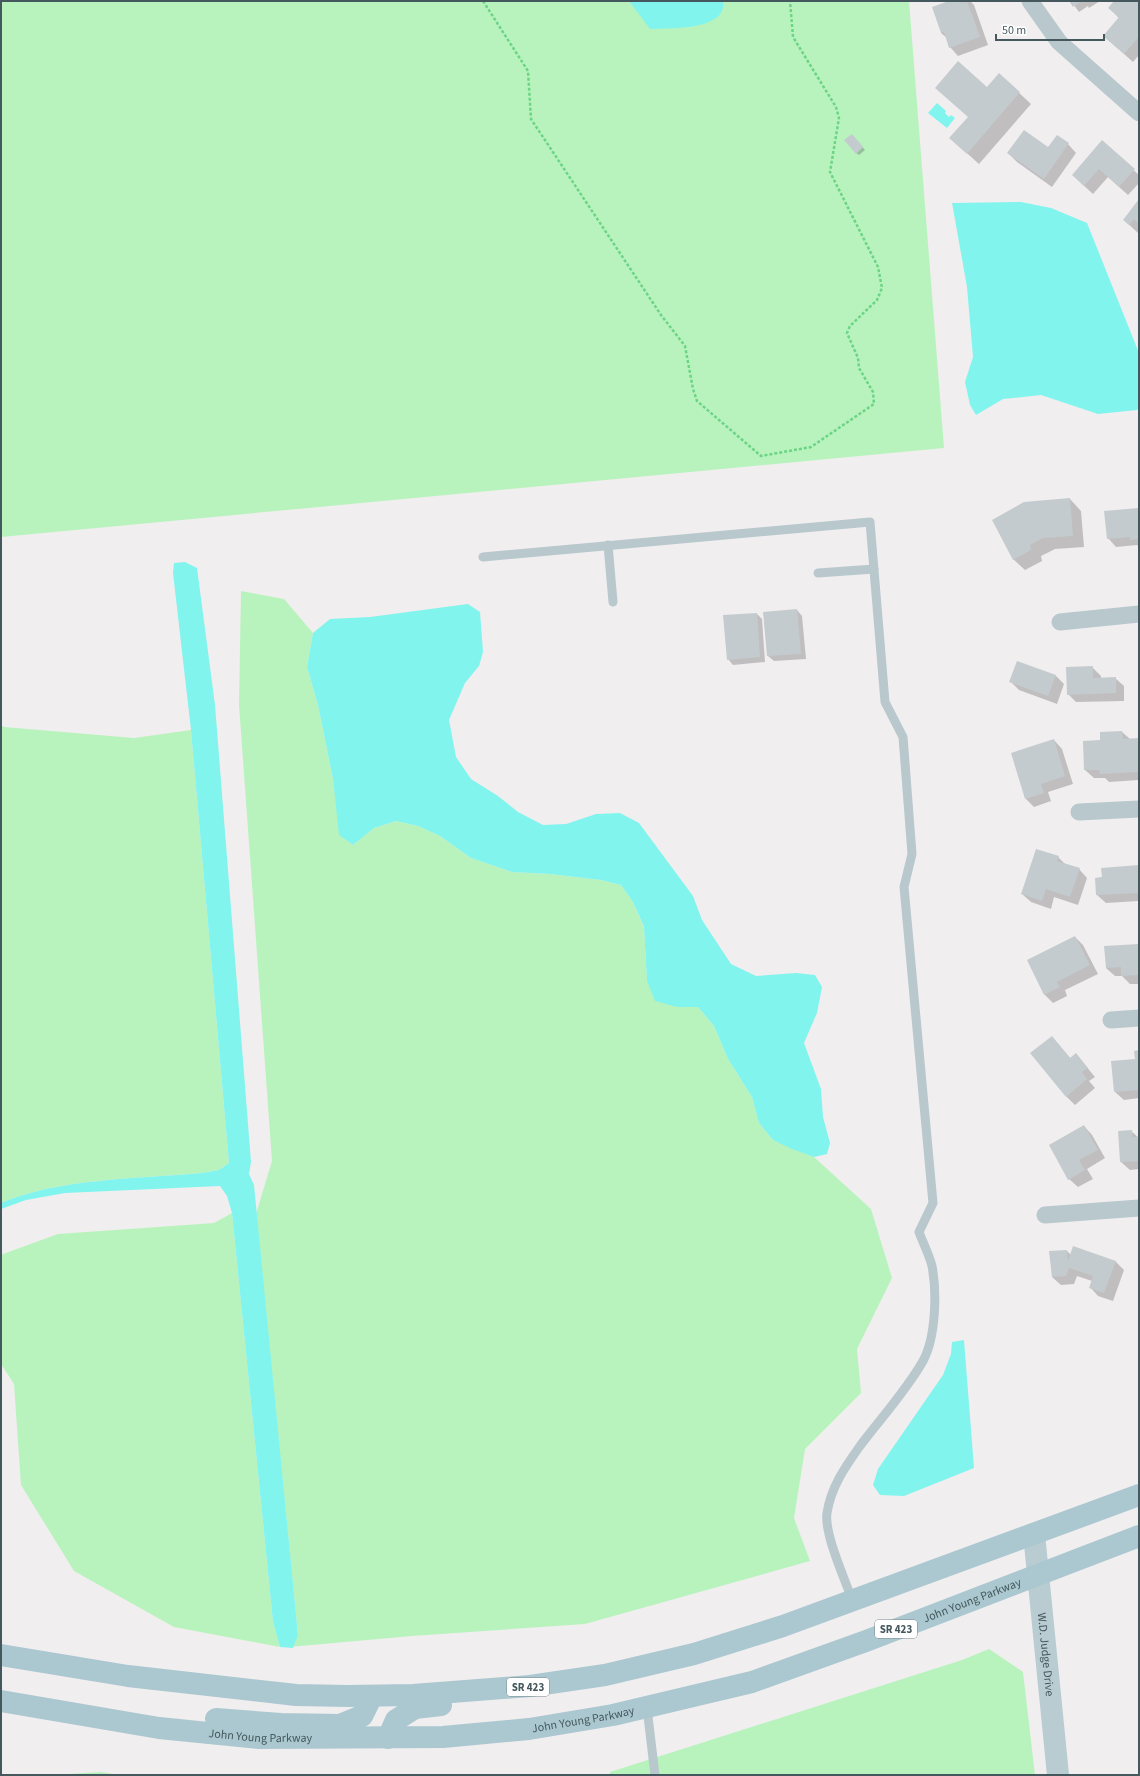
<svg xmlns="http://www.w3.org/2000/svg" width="1140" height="1776" viewBox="0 0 1140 1776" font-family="'Source Sans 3',sans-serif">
  <rect width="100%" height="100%" fill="#f1eeef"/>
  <g fill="#b8f3be">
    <polygon points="1,1 909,1 944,448 1,537"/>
    <polygon points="241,591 284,599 313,633 307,667 318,705 333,779 340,835 353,845 374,828 396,821 418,826 440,836 471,858 512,872 550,874 601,880 621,885 633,902 644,928 647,981 677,1007 698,1007 714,1026 728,1059 752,1097 759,1123 773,1140 814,1157 871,1209 892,1278 857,1349 861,1393 805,1449 794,1518 810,1561 585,1624 412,1636 289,1647 298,1635 256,1214 272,1161 239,705"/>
    <path d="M 1,725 L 4,727 L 134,738 L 191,730 L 229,1163 L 219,1170 L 202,1173 C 138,1179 60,1178 1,1203 Z"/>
    <polygon points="232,1213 273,1622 280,1647 174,1627 74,1571 21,1485 14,1384 1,1364 1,1255 3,1254 58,1234 214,1223"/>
    <polygon points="989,1649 1023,1672 1035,1775 610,1775 610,1772 962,1660"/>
    <polygon points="101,1772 120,1775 68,1775 68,1774"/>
  </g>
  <g fill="#81f4ed">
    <path d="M 629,1 L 723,1 C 728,31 668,28 650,29 Z"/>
    <polygon points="937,103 946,111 945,113 949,117 951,115 955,118 947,128 928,113"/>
    <polygon points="1021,202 1051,208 1087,223 1139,353 1139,408 1137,410 1098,414 1041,395 1003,399 976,415 970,405 965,382 973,357 967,287 952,203"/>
    <path d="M 185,562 L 197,568 L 215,705 L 251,1162 L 249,1174 L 254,1185 L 298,1635 L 293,1648 L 280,1647 L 273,1622 L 232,1213 L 227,1196 L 220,1186 L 65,1193 L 26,1200 L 1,1209 L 1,1203 C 60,1178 138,1179 202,1173 L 219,1170 L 229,1163 L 191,730 L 173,573 L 174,563 Z"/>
    <polygon points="468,604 480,612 483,652 479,666 465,683 449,720 456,757 471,779 498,796 518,812 543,825 566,824 596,814 620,813 639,823 693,896 702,920 731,964 756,976 796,973 815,975 822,987 817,1013 804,1043 821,1089 823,1117 830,1143 827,1154 814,1157 792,1149 773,1140 759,1123 752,1097 728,1059 714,1026 698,1007 677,1007 655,1001 647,981 644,927 633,902 621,885 601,880 550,874 512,872 471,858 440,836 418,826 396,821 374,828 353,845 339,835 333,779 318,705 307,667 313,633 330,619 370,617"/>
    <polygon points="964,1340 974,1468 904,1496 880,1495 873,1485 878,1469 943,1375 951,1354 952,1342"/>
  </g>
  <g fill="#0003">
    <polygon points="952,1 970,1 974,5 988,45 958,56 950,47 947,38 941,33"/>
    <polygon points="1071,1 1100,1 1089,8 1088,6 1079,12"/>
    <polygon points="1115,1 1136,1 1139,3 1139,55 1133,62 1104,36 1119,18 1109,8"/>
    <polygon points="999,74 1031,104 979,164 950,138 969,117 987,88"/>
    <polygon points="854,137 865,150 859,155 856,153"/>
    <polygon points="1102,142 1139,175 1139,183 1128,195 1108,177 1093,194 1081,183"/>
    <polygon points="1068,144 1076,153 1052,187 1017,162 1008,153"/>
    <polygon points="1139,201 1139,231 1138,233 1124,220"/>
    <polygon points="1070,499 1081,511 1084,547 1055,549 1041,556 1042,561 1025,570 1013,559"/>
    <polygon points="1139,509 1139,547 1137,545 1116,547 1108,538"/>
    <polygon points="797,610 802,616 806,659 774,661 768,656"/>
    <polygon points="757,614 762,619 765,662 733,665 728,659"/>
    <polygon points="1092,667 1101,676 1101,679 1115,678 1124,686 1124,701 1076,702 1068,694"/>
    <polygon points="1056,676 1064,684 1057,704 1019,690 1011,682"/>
    <polygon points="1122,732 1130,739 1139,739 1139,780 1109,782 1105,778 1094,778 1085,770 1101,741"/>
    <polygon points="1054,740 1062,749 1073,784 1048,792 1051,801 1034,807 1026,799"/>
    <polygon points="1058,857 1066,865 1079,869 1087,878 1078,905 1054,897 1051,909 1031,902 1022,894"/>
    <polygon points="1139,866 1139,901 1106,903 1097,895 1096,879"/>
    <polygon points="1075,937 1083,945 1098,974 1065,990 1067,996 1053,1003 1045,995 1028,961"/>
    <polygon points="1139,945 1139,984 1130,984 1122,976 1115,976 1106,968"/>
    <polygon points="1052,1037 1071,1059 1076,1054 1095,1077 1089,1081 1095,1088 1075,1105 1066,1096"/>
    <polygon points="1139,1051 1139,1098 1124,1100 1115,1092 1136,1060"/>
    <polygon points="1084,1126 1092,1135 1105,1158 1087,1169 1093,1179 1078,1187 1069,1179"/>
    <polygon points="1131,1131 1139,1138 1139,1169 1130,1170 1121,1162"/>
    <polygon points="1067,1251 1071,1255 1115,1261 1124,1270 1113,1301 1098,1296 1090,1287 1092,1281 1077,1276 1074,1284 1061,1285 1052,1277 1051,1252"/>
  </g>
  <g fill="#c4cbce">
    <polygon points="949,1 967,1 980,37 949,48 944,32 941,33 932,7"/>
    <polygon points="1069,1 1087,1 1083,3 1082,1 1073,7"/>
    <polygon points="1114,1 1139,2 1139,37 1124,54 1103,36 1119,17 1108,8"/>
    <polygon points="958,61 987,87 999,73 1020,92 967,154 949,138 968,117 935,88"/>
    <polygon points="1024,130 1048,147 1057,135 1069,143 1044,179 1007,153"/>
    <polygon points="852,134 863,147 856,154 844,140"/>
    <polygon points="1102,140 1135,169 1119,187 1099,169 1084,186 1072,175"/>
    <polygon points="1139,199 1139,224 1134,219 1129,225 1123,220"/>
    <polygon points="1070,498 1073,536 1043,538 1030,545 1031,550 1013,560 992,520 1024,502"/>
    <polygon points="1139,508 1139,539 1130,540 1130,537 1107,539 1104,511"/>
    <polygon points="797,609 801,654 767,656 763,612"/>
    <polygon points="757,613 760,657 727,660 723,615"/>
    <polygon points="1017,661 1056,675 1048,696 1009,682"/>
    <polygon points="1093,666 1093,678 1116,677 1116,693 1067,695 1066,667"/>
    <polygon points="1122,731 1123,739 1139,738 1139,772 1100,774 1099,770 1084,770 1083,741 1100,740 1100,732"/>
    <polygon points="1054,739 1065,776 1041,784 1044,793 1025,799 1011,753"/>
    <polygon points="1036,849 1059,856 1057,861 1080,868 1070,897 1046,889 1042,901 1021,894"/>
    <polygon points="1139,865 1139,893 1096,895 1095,878 1102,877 1101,868"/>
    <polygon points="1075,936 1090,965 1057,982 1060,987 1044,995 1027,960"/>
    <polygon points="1139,944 1139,975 1121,976 1121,967 1106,968 1104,946"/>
    <polygon points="1052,1036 1070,1058 1076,1053 1088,1068 1082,1072 1087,1079 1066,1097 1030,1053"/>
    <polygon points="1139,1050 1139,1090 1114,1092 1111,1061 1135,1059 1134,1051"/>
    <polygon points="1084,1125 1098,1150 1079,1160 1085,1170 1068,1180 1049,1145"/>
    <polygon points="1132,1130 1132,1137 1139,1137 1139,1161 1120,1162 1118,1131"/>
    <polygon points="1073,1246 1116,1261 1104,1293 1089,1288 1093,1276 1069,1268 1066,1276 1052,1277 1049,1251 1067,1250 1068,1261"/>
  </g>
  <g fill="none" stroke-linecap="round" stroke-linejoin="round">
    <polyline stroke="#6cd485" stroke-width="2.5" stroke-dasharray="3 2" stroke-linecap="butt" points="483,1 528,71 531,119 661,315 685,346 693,389 697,401 761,456 811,447 874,404 873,392 859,368 858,358 847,333 850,326 877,300 882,288 878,267 830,172 839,118 836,107 793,37 790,1"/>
    <g stroke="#b8c8cd" stroke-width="9">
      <polyline points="608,545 613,602"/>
      <path d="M 483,557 L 870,522 L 885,702 L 903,737 L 912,854 L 904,887 L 933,1203 L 919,1232 C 923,1243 929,1254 932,1266 C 937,1292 936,1337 923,1361 C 906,1391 881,1418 860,1446 C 845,1467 831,1487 827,1513 C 824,1534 845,1579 852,1600"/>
      <polyline points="818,573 874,569"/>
      <polyline points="647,1708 655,1775"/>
    </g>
    <g stroke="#b8c8cd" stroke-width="17">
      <polyline points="1030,1 1059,42 1139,113"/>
      <polyline points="1060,622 1139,614"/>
      <polyline points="1079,812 1139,809"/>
      <polyline points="1111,1020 1139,1018"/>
      <polyline points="1045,1215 1139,1208"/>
    </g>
    <path stroke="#b8ccd2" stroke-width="22" id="s1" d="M 1034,1534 L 1058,1775"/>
    <g stroke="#abc8d0" stroke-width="22">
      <polyline points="1,1655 128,1676 296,1695 348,1696 413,1695 530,1686 605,1675 694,1654 783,1626 1139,1495"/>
      <path id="s2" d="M 1,1701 L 159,1728 L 259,1738 L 443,1737 L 529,1729 L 613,1715 L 752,1682 L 866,1641 L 1139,1536"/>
      <polyline points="216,1719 281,1724 340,1725 362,1716 372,1696"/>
      <polyline points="388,1738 396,1720 415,1708 441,1705"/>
    </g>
  </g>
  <g text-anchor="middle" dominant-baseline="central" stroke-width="3" stroke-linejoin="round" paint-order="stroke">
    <g fill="#fff" stroke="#7c8a8e" stroke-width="1">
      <rect x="875" y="1620" width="42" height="18" rx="3"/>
      <rect x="507" y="1678" width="42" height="18" rx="3"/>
    </g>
    <g font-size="11" font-weight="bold" fill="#44585d">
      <text x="896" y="1629">SR 423</text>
      <text x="528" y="1687">SR 423</text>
    </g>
    <g font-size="12" fill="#44585d" stroke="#fff">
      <text stroke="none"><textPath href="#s2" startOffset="994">John Young Parkway</textPath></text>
      <text stroke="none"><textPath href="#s1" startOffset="121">W.D. Judge Drive</textPath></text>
      <text stroke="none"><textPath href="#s2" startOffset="586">John Young Parkway</textPath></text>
      <text stroke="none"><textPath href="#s2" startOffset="262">John Young Parkway</textPath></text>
    </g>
  </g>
  <rect width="1140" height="1776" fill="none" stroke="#44585d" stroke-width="4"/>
  <path d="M996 34v6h108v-6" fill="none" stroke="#44585d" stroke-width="2"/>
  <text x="1002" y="34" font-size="12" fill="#44585d" stroke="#ffffff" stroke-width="3" paint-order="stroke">50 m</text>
</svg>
